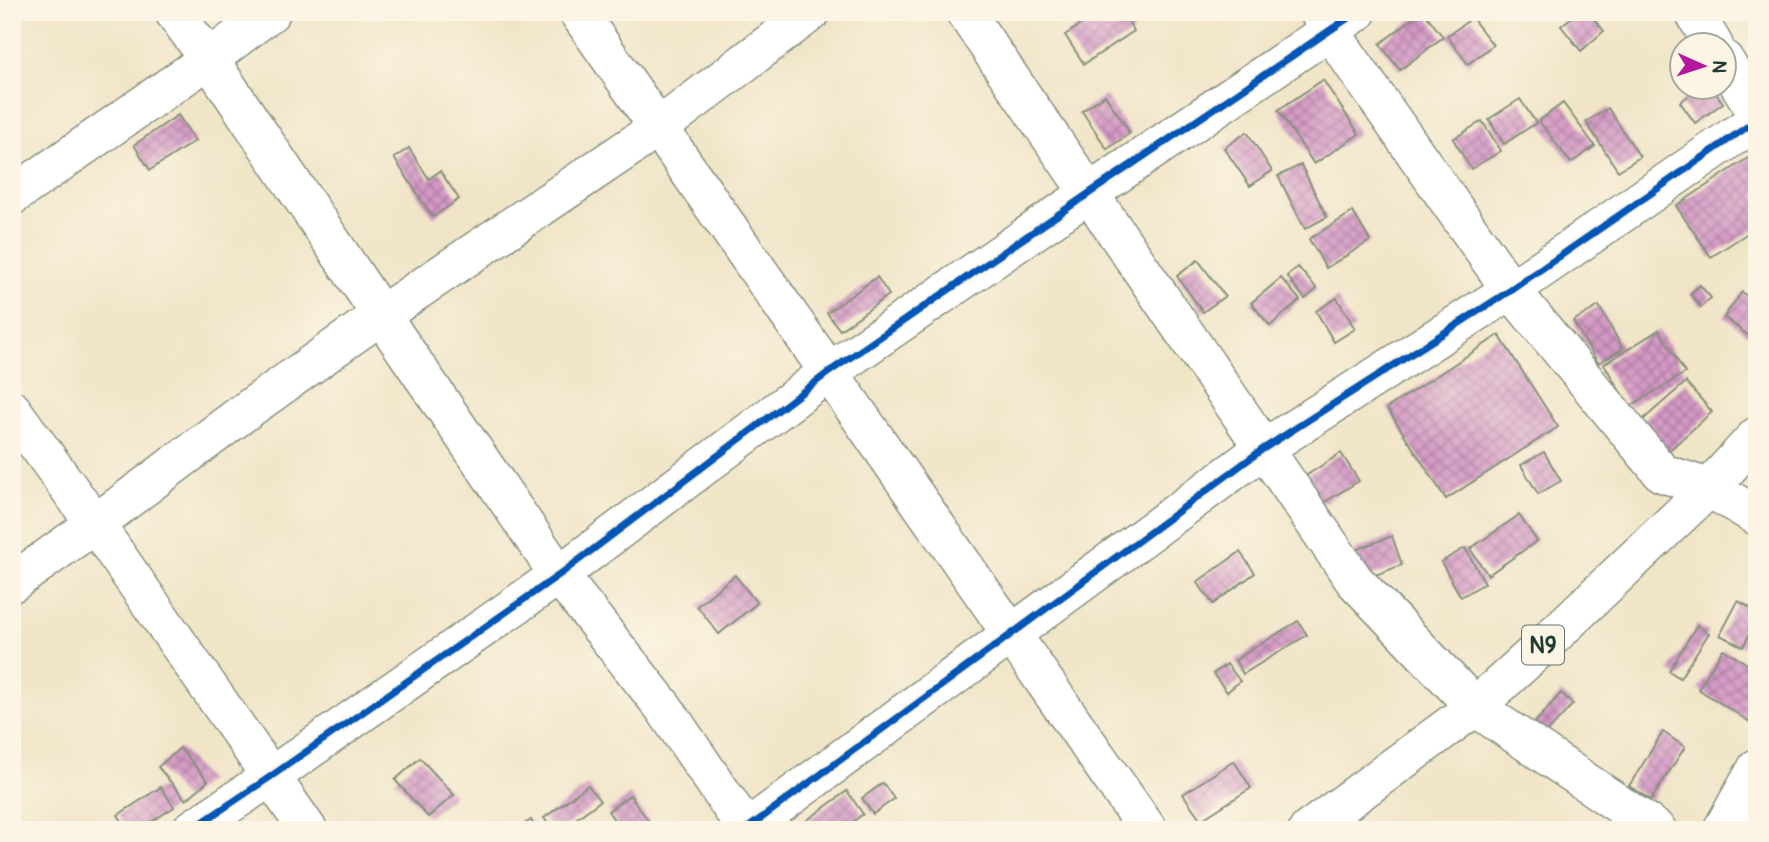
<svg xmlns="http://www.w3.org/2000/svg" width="1769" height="842" viewBox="0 0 1769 842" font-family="Pangolin,sans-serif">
  <defs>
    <pattern id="building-cross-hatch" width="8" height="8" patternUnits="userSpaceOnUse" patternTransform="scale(1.75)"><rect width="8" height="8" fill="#d498c5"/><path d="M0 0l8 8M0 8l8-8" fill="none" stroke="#ab7da1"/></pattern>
  </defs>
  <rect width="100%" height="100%" fill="#fcf5e5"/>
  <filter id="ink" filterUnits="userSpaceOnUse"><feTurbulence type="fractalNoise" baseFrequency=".0143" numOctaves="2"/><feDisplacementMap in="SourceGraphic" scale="14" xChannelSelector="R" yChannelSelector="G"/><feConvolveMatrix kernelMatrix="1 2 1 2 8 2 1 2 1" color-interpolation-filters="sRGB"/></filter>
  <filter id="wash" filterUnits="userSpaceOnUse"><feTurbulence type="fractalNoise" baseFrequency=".00686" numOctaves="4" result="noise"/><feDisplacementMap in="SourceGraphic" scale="28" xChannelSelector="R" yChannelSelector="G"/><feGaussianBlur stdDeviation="1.57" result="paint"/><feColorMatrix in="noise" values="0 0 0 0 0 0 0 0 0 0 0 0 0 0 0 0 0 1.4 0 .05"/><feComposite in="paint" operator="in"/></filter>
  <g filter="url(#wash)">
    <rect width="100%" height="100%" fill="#f1e5c8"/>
    <g id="blocks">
      <g fill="url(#building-cross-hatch)">
        <polygon points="1100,12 1122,12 1134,31 1084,64 1065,35"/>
        <polygon points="1421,12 1424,12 1443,37 1400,70 1380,44"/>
        <polygon points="1578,12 1588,12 1604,31 1581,51 1561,26"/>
        <polygon points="1472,18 1493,45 1468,64 1447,36"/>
        <polygon points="1323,80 1359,134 1314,164 1278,110"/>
        <polygon points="1700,88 1712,88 1723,103 1695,123 1680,102"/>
        <polygon points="1105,95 1130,133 1107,149 1082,111"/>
        <polygon points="1520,99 1536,123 1504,144 1489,119"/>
        <polygon points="1563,103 1595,146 1571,163 1539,121"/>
        <polygon points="1608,108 1640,157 1618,171 1586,122"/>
        <polygon points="178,115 195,141 150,170 134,145"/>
        <polygon points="1482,121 1501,151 1471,169 1453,139"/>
        <polygon points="1247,132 1272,171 1250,186 1224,148"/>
        <polygon points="409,148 429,179 440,171 459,199 433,217 394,158"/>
        <polygon points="1757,152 1757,227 1711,257 1676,206"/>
        <polygon points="1301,165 1327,217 1305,229 1278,176"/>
        <polygon points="1353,212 1370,241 1326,268 1309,239"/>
        <polygon points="1198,260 1225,296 1203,312 1177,276"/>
        <polygon points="1298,267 1317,289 1305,299 1287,276"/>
        <polygon points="877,277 889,295 840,330 827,313"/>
        <polygon points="1281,278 1300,300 1270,326 1251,303"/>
        <polygon points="1700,285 1711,298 1701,307 1690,294"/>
        <polygon points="1742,292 1757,304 1757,342 1724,317"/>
        <polygon points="1337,298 1355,329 1334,342 1316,311"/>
        <polygon points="1599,306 1623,349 1598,363 1573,321"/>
        <polygon points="1659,330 1685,373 1629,407 1604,364"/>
        <polygon points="1499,335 1558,427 1446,499 1387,408"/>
        <polygon points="1686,382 1712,412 1663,456 1637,425"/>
        <polygon points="1544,452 1561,481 1538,494 1521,465"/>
        <polygon points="1341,453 1359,481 1315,508 1298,481"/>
        <polygon points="1519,515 1537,541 1488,575 1470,549"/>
        <polygon points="1392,536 1402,565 1365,579 1355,550"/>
        <polygon points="1465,548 1485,583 1461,597 1441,562"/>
        <polygon points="1240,552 1255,573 1213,604 1197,582"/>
        <polygon points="735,575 757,603 719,634 697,606"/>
        <polygon points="1738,601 1757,611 1757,620 1743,647 1720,635"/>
        <polygon points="1298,621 1307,635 1243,674 1235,660"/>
        <polygon points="1697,625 1709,633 1680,678 1669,671"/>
        <polygon points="1723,649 1757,670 1757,718 1753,724 1698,689"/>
        <polygon points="1227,664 1240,681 1227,692 1213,674"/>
        <polygon points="1561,693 1573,704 1544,736 1533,725"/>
        <polygon points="1663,732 1685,747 1651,800 1629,786"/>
        <polygon points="180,748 208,781 186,800 158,767"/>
        <polygon points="420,758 454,795 428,817 395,780"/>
        <polygon points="1234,761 1251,788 1201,820 1183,794"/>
        <polygon points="883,783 894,799 873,814 862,798"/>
        <polygon points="588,785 600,801 561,830 553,830 544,818"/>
        <polygon points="161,787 174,807 139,830 128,830 118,815"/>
        <polygon points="847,791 863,814 842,830 813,830 806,821"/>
        <polygon points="630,795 655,830 621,830 608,811"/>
        <polygon points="531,820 536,830 515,830"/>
      </g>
    </g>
  </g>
  <g filter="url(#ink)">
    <use href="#blocks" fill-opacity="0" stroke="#88917e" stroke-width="2"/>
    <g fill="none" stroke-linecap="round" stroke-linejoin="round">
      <g stroke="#88917e" stroke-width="41">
        <g id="minor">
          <polyline points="174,12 209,59 381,315 559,575 664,708 747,830"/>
          <polyline points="578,12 1148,830"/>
          <polyline points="965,12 1354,580 1475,707 1657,830"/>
          <polyline points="1319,12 1330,31 1511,290 1662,473 1709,488 1757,516"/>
          <polyline points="1694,12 1714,46"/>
          <polyline points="1724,60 1757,113"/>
          <polyline points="12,196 209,59 271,12"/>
          <polyline points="12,410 95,524 308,830"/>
          <polyline points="12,583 95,524 243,413 381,315 658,128 811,12"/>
          <polyline points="191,830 270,777 559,575 829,372 1088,194 1357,12"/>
          <polyline points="745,830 1263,449 1511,290 1757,120"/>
          <polyline points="1722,830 1757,768"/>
        </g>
      </g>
      <g stroke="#88917e" stroke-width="41">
        <polyline id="major" points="1308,830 1475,707 1550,639 1709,488 1757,436"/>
      </g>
      <use href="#minor" stroke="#fff" stroke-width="38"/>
      <use href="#major" stroke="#fff" stroke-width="38"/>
      <g stroke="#fcf5e5" stroke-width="11">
        <g id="cycleway">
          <polyline points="191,830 270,777 559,575 829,372 1088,194 1357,12"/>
          <polyline points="745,830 1263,449 1511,290 1757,120"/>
        </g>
      </g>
      <use href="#cycleway" stroke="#0057b8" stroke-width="7"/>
    </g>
  </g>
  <g text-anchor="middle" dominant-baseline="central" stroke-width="6" stroke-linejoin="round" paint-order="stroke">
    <rect fill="#fcf5e5" stroke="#617469" stroke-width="2" x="1522" y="625.5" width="42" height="39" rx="5"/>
    <g font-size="23" font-weight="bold" fill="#1f3d34">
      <text x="1543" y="645">N9</text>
    </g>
  </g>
  <rect width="1769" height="842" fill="none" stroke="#fcf5e5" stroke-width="42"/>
  <g transform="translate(1703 66) rotate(93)"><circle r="33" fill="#fcf5e5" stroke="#a4ab9e" stroke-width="2"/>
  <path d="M0-5L12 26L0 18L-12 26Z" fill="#b5179e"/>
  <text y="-10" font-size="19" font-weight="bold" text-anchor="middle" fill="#1f3d34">N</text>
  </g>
</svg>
